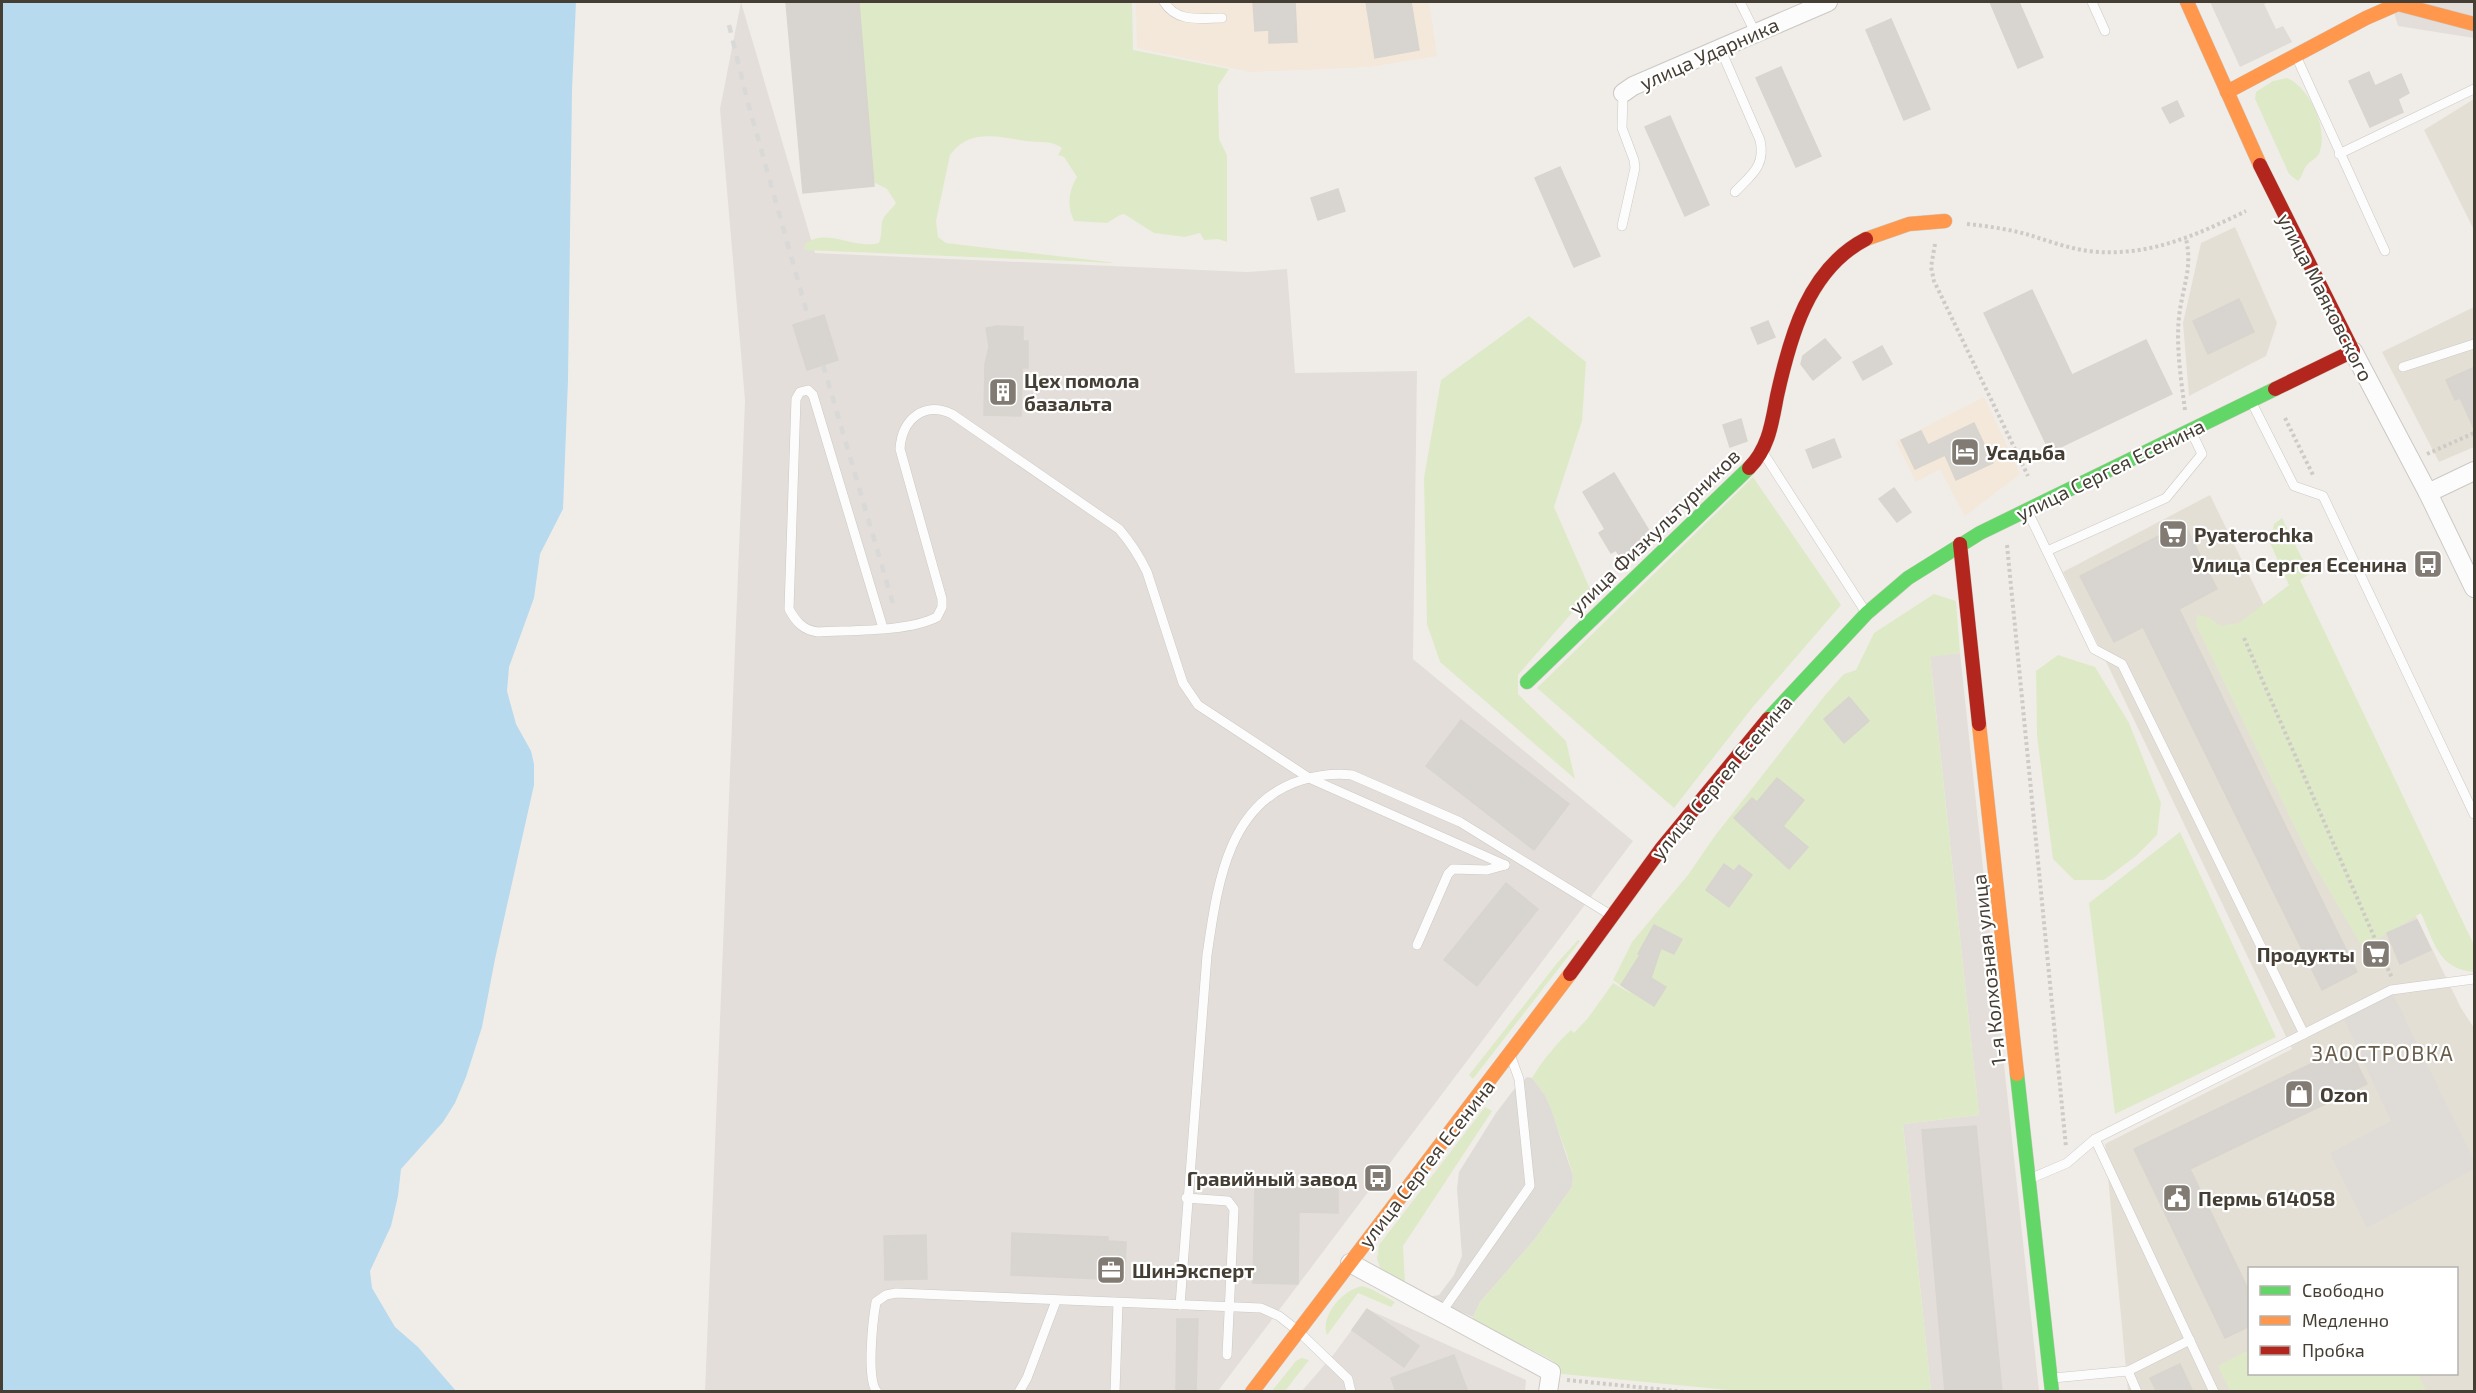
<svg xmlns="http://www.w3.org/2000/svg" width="2476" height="1393" viewBox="0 0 2476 1393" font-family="'Exo 2',sans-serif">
  <rect width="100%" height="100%" fill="#f0ede8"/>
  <g fill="#e4dfd5" fill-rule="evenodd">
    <polygon points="2474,99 2474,230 2424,130"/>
    <polygon points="2235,227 2277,323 2266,356 2189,396 2183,323 2201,243"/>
    <polygon points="2474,307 2474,447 2439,462 2382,352"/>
    <path d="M 2210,495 L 2461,1008 L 2474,1028 L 2474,1391 L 2128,1391 L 2105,1144 L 2292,1049 L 2063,572 ZM 2250,1268 L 2456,1268 L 2456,1374 L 2250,1374 Z"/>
  </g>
  <g fill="#f3e8da">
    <polygon points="1136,2 1429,2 1437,56 1369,67 1250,72 1137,48"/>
    <polygon points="1984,397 2020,474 1965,516 1940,469 1916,482 1896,442"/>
  </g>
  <g fill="#e3ded9">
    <polygon points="741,2 815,253 1247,272 1287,269 1295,373 1417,371 1413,659 1633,841 1218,1391 705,1392 745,400 720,109"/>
    <polygon points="2391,2 2474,2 2474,38 2398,26"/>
    <polygon points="1960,653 2039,1391 1931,1391 1903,1124 1979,1115 1930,656"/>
    <polygon points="1367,1309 1526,1380 1525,1392 1301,1392 1334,1354"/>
  </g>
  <g fill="#deeac7">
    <path d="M 859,2 L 1132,2 L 1133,50 L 1229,69 L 1218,86 L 1218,98 L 1219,139 L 1227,155 L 1227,242 L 1218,239 L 1204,240 L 1200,233 L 1185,237 L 1154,233 L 1124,214 L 1120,215 L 1107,223 L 1074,221 C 1067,207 1068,191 1077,177 L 1064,157 L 1058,155 L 1062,148 C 1052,140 1039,143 1026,141 C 998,137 970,128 950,155 L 936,221 L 938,237 L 946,243 L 1117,263 L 804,250 L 805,244 C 827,227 855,250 879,243 C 883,233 880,225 883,219 C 886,213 892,209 896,203 L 887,189 L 873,182 Z"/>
    <path d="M 2287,78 C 2309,87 2328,127 2320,151 C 2318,159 2312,159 2307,165 C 2303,169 2303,176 2298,181 L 2289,174 L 2255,99 L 2256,92 L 2273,81 Z"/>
    <polygon points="1529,316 1586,362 1582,421 1554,507 1591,591 1518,675 1518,694 1566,741 1575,779 1440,662 1427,624 1424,478 1441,380"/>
    <polygon points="1753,477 1841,605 1752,708 1674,808 1537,688"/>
    <path d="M 2282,518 L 2310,574 L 2300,580 L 2474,945 L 2474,972 C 2438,969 2434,942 2421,913 L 2363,948 L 2310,858 L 2196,625 L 2197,615 L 2208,617 L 2221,626 L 2239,623 L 2289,585 L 2270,543 L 2274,524 Z"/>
    <path d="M 1934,594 L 1956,601 L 1960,653 L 1930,657 L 1979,1115 L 1903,1124 L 1931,1391 L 1749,1392 L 1562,1374 L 1553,1361 L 1473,1319 L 1473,1317 L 1480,1302 L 1534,1240 L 1572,1187 L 1573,1176 L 1566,1152 L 1545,1095 L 1532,1078 C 1542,1061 1556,1044 1571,1030 L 1574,1033 L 1588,1018 L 1613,983 L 1632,994 L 1613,980 L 1632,942 L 1688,875 L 1714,837 L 1826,694 L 1844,674 L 1856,670 L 1874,633 Z"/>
    <polygon points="2058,655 2095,667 2129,723 2161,803 2157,835 2136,856 2104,880 2074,880 2053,859 2037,736 2036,671"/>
    <polygon points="2180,832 2276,1037 2115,1114 2089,903"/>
    <polygon points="1578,940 1580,941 1473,1079 1469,1075 1558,962"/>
    <polygon points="1485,1107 1492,1111 1403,1246 1405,1283 1381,1270 1377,1259 1379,1245"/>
    <path d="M 1362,1286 L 1371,1289 L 1395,1302 L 1391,1307 L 1358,1293 L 1327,1335 C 1320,1315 1343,1290 1362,1286 Z"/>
    <polygon points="2249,1350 2250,1374 2418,1374 2426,1391 2230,1391 2218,1366"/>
    <polygon points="1302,1358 1309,1360 1285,1391 1272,1391 1296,1361"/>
  </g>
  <g fill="#dfdcd8">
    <polygon points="2210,2 2269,2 2264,4 2276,29 2283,26 2292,42 2240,67"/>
    <polygon points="2391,990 2474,1161 2474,1169 2367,1228 2330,1153 2391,1121 2342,1015"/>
    <polygon points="1527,1077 1532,1078 1545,1095 1551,1109 1573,1176 1572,1187 1534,1240 1480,1302 1473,1317 1428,1297 1439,1295 1454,1275 1462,1256 1457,1189 1459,1172 1496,1113 1515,1088"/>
  </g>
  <polygon fill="#b7daee" points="2,2 576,2 572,90 568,380 563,509 540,554 534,598 509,667 507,691 516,724 531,751 534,764 534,785 495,959 482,1027 466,1077 455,1103 443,1122 401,1169 398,1196 391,1226 370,1271 372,1288 395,1327 418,1347 456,1391 2,1391"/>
  <g fill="#d8d4cf" stroke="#d8d4ce" stroke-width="1.5">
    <polygon points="786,2 859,2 874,186 803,193"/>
    <polygon points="1253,2 1295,2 1297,42 1269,43 1269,30 1255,31"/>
    <polygon points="1366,2 1411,2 1419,50 1375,58"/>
    <polygon points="1990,2 2019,2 2043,57 2018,68"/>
    <polygon points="1891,19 1930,109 1904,120 1866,30"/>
    <polygon points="1781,67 1821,156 1796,167 1756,78"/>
    <polygon points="2369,72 2375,86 2401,74 2409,93 2398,99 2403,112 2370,127 2349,81"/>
    <polygon points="2177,101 2184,116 2170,123 2162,108"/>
    <polygon points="1670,116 1709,205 1685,216 1645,127"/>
    <polygon points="1560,167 1600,256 1574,267 1535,178"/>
    <polygon points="1338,189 1345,211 1318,220 1311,198"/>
    <polygon points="2032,290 2072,375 2146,340 2172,394 2050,452 1984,313"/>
    <polygon points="2239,299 2254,332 2208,354 2193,321"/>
    <polygon points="824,315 838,360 807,370 793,325"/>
    <polygon points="1768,321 1775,337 1758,344 1751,328"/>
    <polygon points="997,326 1023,327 1023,341 1028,341 1028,368 1022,368 1021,416 984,415 985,364 989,347 986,328"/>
    <polygon points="1825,339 1841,358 1813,380 1801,364 1803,356"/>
    <polygon points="1882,346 1892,364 1863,380 1853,362"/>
    <polygon points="2475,367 2475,431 2460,398 2455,400 2446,380"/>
    <polygon points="1741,419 1747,441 1730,447 1723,425"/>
    <polygon points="1974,423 1993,463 1956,480 1945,455 1915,469 1901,440 1921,431 1928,445"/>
    <polygon points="1834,439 1841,457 1813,468 1806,450"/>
    <polygon points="1614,473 1654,539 1622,560 1616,550 1611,553 1599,533 1605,529 1583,492"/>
    <polygon points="1894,488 1911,512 1897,522 1879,499"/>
    <polygon points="2184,523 2217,589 2179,609 2357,972 2322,990 2143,627 2114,642 2080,576"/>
    <polygon points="1849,697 1869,721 1844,743 1824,719"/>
    <polygon points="1461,720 1569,804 1534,850 1426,766"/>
    <polygon points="1777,778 1804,800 1783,826 1808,847 1789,869 1734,818 1752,798 1757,802"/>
    <polygon points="1724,864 1734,871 1739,865 1752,875 1729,907 1706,890"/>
    <polygon points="1506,883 1538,909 1477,986 1444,960"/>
    <polygon points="2417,920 2431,950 2400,964 2387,933"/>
    <polygon points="1654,925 1682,939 1674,954 1661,948 1651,978 1666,987 1654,1006 1621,985 1640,955 1638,954"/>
    <polygon points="2348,1046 2367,1084 2190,1169 2250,1293 2250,1326 2225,1338 2134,1149"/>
    <polygon points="1976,1126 2002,1392 1945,1392 1922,1130"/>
    <polygon points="1320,1183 1338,1183 1338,1213 1299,1212 1298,1284 1253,1283 1255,1187 1319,1188"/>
    <polygon points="1012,1233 1108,1237 1108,1241 1126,1242 1125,1280 1011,1275"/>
    <polygon points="926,1235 927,1279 885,1280 884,1236"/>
    <polygon points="1367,1309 1419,1346 1404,1367 1352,1330"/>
    <polygon points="1177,1319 1198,1319 1196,1392 1176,1392"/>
    <polygon points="1454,1355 1468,1392 1396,1392 1391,1378"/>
    <polygon points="2180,1364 2193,1392 2157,1392 2150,1378"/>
  </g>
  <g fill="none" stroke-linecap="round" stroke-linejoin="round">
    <g stroke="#ccc9c4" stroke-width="10">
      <g id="lane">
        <path d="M 1164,2 C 1177,23 1201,18 1222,18"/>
        <polyline points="1740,2 1755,32"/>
        <polyline points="2092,2 2105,31"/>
        <path d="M 1720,48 L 1760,140 C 1766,166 1751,175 1735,192"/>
        <polyline points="2296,56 2385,251"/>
        <polyline points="2339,154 2474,89"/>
        <polyline points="1622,226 1635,168 1634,160 1622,128 1623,93"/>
        <polyline points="2403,367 2474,344"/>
        <polyline points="2252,403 2294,486 2323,496 2474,814"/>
        <polyline points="1764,454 1865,611"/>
        <polyline points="2027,510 2094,649 2122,664 2304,1034"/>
        <polyline points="2047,551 2166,498 2202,454 2192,433"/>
        <path d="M 883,628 L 813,395 L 808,390 L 800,392 L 796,399 L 789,609 C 796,622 803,630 818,632 C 852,630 908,632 937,617 L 942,607 L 942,599 L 900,449 C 902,419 924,401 952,414 L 1119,529 C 1131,543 1139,555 1147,572 L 1183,683 L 1198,705 L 1309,778 L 1505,865"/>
        <polyline points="1417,945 1448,874 1453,869 1487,870 1505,865"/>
        <polyline points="2095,1139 2214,1392"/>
        <polyline points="2032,1178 2067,1163 2095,1139 2391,990 2474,979"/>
        <polyline points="1186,1198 1228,1201 1234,1209 1227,1355"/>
        <path d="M 1180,1305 L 1207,955 C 1217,889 1226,803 1302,780 C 1319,775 1334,773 1352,775 L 1460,822 L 1609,914"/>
        <polyline points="1441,1313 1530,1186 1519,1079 1511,1057"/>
        <polyline points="2128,1371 2137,1392"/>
        <polyline points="2053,1378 2128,1371 2190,1340"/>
        <path d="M 877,1392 C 866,1379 873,1319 876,1302 L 886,1295 L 896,1293 L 1261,1308 L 1279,1316 L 1297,1330 L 1348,1379 L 1351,1392"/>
        <polyline points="1019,1392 1027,1378 1056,1301"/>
        <polyline points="1115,1392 1118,1303"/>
      </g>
    </g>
    <g stroke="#ccc9c4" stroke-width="20">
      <g id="street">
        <polyline points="1623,93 1633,86 1828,2"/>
        <polyline points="2353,351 2428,493 2474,588"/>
        <polyline points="2428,493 2474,471"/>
        <polyline points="1350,1263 1551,1372 1548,1392"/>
      </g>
    </g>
    <g stroke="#cfcabf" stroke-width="15">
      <g id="fast">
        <polyline points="1527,682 1749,468"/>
        <polyline points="1768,719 1867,613 1908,578 1980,533 2275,389"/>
        <polyline points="2017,1074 2052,1392"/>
      </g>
    </g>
    <g stroke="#cfcabf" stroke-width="15">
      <g id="slow">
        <polyline points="2187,2 2260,165"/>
        <polyline points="2227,92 2366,18 2398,4 2474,24"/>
        <polyline points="1866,239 1909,224 1945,221"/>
        <polyline points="1979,724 2017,1074"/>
        <polyline points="1252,1392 1570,974"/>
      </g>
    </g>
    <g stroke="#cfcabf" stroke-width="15">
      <g id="jam">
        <polyline points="2260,165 2353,351 2275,389"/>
        <path d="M 1749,468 C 1769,448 1772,422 1777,396 C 1790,337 1808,269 1866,239"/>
        <polyline points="1960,544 1979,724"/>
        <polyline points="1570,974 1661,849 1768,719"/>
      </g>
    </g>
    <g stroke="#cecbc6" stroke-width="4" stroke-dasharray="3 3" stroke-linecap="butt">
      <path d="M 1967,224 C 1987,226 2007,229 2026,234 C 2046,240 2067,248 2088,251 C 2146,258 2195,236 2246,211"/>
      <polyline points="1935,244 1931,267 1934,281 2028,476"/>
      <path d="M 2185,410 C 2181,379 2176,348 2179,317 C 2182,288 2193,269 2186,239"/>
      <polyline points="2285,418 2314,477"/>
      <polyline points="2427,454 2474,433"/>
      <polyline points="2007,545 2066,1147"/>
      <polyline points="2244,638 2392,978"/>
      <polyline points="1567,1380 1686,1392"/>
    </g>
    <use href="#lane" stroke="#fdfcfc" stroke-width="9"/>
    <use href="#street" stroke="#fdfcfc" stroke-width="18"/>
    <use href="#fast" stroke="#63d668" stroke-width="14"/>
    <use href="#slow" stroke="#ff974d" stroke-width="14"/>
    <use href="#jam" stroke="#b3261e" stroke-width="14"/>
    <g stroke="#d9d9d8" stroke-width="4.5" stroke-dasharray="8 8" stroke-linecap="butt">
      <polyline points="729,25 748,103 809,320"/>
      <polyline points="823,365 894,607"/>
    </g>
  </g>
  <defs>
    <g id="building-square" transform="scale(1.5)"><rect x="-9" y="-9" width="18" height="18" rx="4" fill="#817b73" stroke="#fff"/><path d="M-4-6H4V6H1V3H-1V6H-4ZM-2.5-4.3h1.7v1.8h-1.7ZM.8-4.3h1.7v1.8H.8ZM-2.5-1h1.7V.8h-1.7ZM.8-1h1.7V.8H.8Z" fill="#fff"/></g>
    <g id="hotel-square" transform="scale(1.5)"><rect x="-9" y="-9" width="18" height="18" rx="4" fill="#817b73" stroke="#fff"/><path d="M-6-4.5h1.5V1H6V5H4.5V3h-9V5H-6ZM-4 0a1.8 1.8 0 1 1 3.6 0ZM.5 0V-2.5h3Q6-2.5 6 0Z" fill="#fff"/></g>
    <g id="supermarket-square" transform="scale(1.5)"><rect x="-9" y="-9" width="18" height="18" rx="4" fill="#817b73" stroke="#fff"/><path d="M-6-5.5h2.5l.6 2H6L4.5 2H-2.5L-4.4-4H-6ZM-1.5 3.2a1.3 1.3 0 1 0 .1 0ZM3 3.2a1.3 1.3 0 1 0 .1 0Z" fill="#fff"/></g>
    <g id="bus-square" transform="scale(1.5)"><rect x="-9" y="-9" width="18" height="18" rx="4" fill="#817b73" stroke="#fff"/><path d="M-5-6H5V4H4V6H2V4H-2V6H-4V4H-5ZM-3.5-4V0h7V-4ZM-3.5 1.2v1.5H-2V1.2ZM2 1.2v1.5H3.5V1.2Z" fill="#fff"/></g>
    <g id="shop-square" transform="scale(1.5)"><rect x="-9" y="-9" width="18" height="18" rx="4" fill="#817b73" stroke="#fff"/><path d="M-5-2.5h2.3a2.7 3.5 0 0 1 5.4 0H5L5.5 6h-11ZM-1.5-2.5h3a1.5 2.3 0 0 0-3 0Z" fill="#fff"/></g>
    <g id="civic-square" transform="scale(1.5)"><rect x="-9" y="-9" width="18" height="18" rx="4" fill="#817b73" stroke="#fff"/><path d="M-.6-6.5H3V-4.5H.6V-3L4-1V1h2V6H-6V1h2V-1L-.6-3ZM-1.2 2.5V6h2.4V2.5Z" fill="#fff"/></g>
    <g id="office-square" transform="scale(1.5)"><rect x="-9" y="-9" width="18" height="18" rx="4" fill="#817b73" stroke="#fff"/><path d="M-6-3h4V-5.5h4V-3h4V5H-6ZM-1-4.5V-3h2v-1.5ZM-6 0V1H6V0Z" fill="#fff"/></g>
  </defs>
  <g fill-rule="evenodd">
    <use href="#building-square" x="1003" y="392"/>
    <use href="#hotel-square" x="1965" y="452"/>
    <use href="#supermarket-square" x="2173" y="534"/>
    <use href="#bus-square" x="2428" y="564"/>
    <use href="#supermarket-square" x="2376" y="954"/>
    <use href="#shop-square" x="2299" y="1094"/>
    <use href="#bus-square" x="1378" y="1178"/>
    <use href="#civic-square" x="2177" y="1198"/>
    <use href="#office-square" x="1111" y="1270"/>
  </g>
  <g text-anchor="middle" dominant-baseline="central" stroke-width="4.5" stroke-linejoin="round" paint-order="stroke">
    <g font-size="20" fill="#453e34" stroke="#fff">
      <text transform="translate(1709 53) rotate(-24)">улица Ударника</text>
      <text transform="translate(2326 297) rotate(63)">улица Маяковского</text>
      <text transform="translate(2110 469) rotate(-26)">улица Сергея Есенина</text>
      <text transform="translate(1654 531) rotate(-44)">улица Физкультурников</text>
      <text transform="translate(1721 777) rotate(-50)">улица Сергея Есенина</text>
      <text transform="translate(1988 970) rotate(-96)">1-я Колхозная улица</text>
      <text transform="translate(1426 1163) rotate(-52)">улица Сергея Есенина</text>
    </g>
    <g font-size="20" font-weight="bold" fill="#453e34" stroke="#fff" text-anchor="start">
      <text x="1024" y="380">Цех помола<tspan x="1024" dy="23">базальта</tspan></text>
      <text x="1986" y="452">Усадьба</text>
      <text x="2194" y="534">Pyaterochka</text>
      <text x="2407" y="564" text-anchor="end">Улица Сергея Есенина</text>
      <text x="2355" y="954" text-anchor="end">Продукты</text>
      <text x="2320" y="1094">Ozon</text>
      <text x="1357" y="1178" text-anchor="end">Гравийный завод</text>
      <text x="2198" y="1198">Пермь 614058</text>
      <text x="1132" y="1270">ШинЭксперт</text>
    </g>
    <g font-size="21" letter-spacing="1.5" fill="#685c4b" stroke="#fff">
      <text x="2383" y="1052">ЗАОСТРОВКА</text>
    </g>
  </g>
  <rect width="2476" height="1393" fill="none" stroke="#453e34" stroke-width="6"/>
  <rect x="2248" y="1267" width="210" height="108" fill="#ffffff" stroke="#b5b2ae" stroke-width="1.5"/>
  <rect x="2260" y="1286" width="30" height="9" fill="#63d668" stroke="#b5b2ae" stroke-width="1.5"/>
  <text x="2302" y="1297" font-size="18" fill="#453e34">Свободно</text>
  <rect x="2260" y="1316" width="30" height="9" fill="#ff974d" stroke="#b5b2ae" stroke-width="1.5"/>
  <text x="2302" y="1327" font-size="18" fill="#453e34">Медленно</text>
  <rect x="2260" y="1346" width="30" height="9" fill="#b3261e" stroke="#b5b2ae" stroke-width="1.5"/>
  <text x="2302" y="1357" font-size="18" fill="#453e34">Пробка</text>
</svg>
